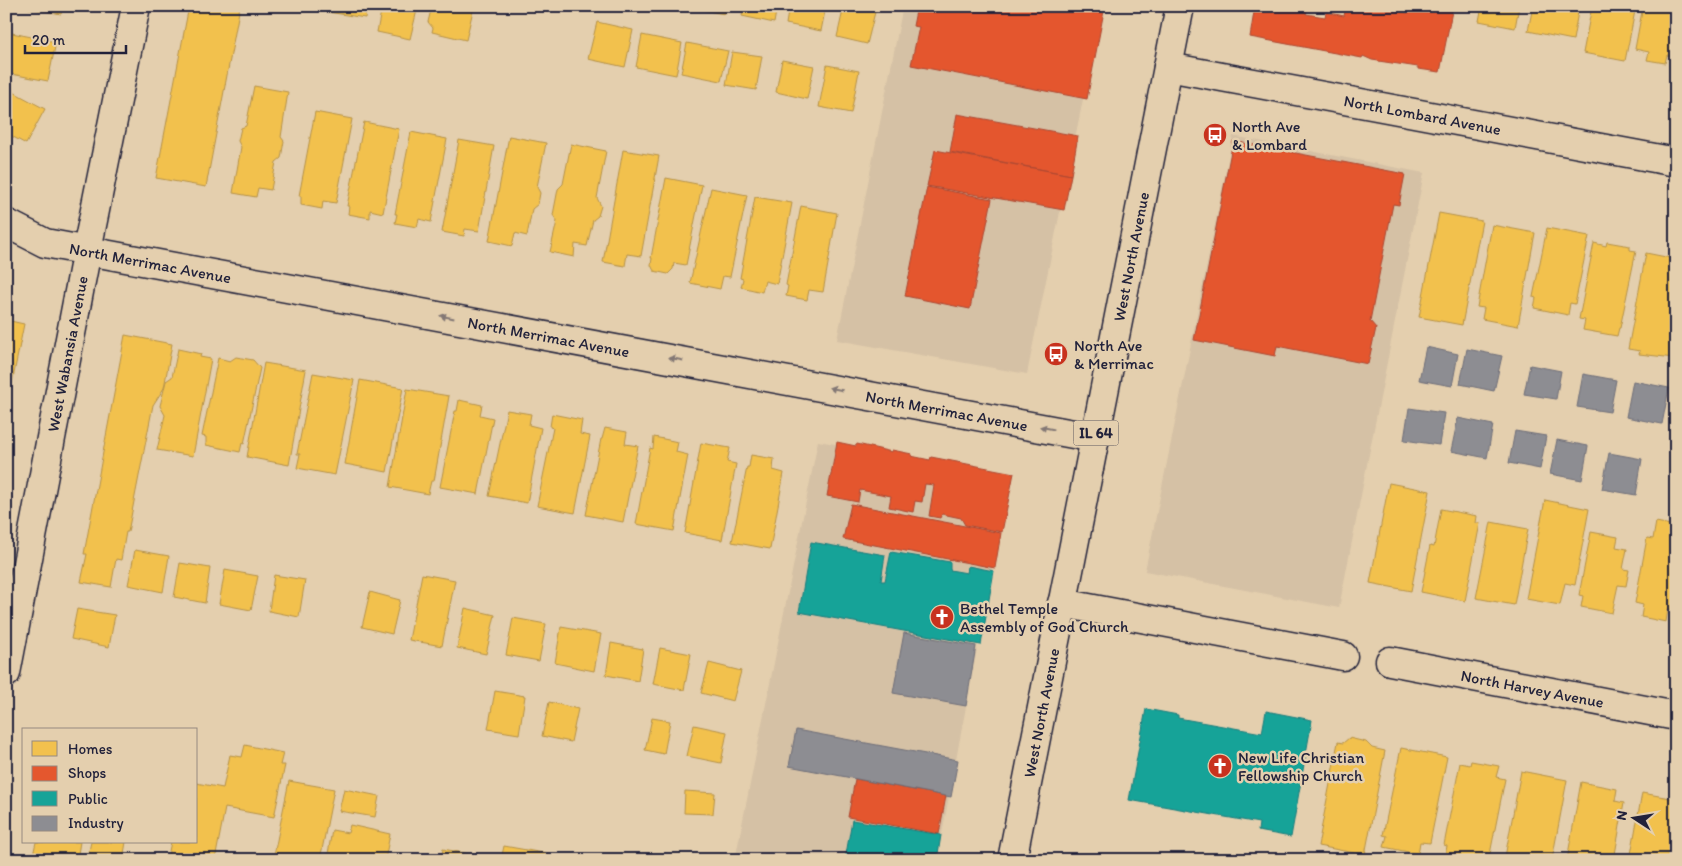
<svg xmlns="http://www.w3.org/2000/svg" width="1682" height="866" viewBox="0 0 1682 866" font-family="Itim,sans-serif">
  <rect width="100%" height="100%" fill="#e4cfae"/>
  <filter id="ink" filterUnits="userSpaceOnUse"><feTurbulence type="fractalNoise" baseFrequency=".02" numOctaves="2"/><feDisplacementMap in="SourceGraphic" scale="10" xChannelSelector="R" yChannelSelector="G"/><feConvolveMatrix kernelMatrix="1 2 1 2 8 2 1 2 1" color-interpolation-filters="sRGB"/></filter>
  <g filter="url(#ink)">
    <g fill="#d5c1a5">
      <polygon points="903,6 1102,6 1027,374 837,340"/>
      <polygon points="1233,136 1424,173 1339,608 1145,571"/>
      <polygon points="818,441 1010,474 937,860 735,860"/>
    </g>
    <g fill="#f2c14e" stroke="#b49148">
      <polygon points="18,6 63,6 61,14"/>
      <polygon points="189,6 240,6 206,187 156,178"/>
      <polygon points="329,6 367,6 365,18 328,12"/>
      <polygon points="382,6 418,6 410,39 377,32"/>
      <polygon points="432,6 474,6 466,40 432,32 433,28 428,22"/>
      <polygon points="697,6 726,6 725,14 696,9"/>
      <polygon points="744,6 777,6 774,23 742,16"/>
      <polygon points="789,6 826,6 821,31 786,24"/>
      <polygon points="844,6 868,6 876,8 867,44 837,37"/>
      <polygon points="1482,6 1519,6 1515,28 1479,21"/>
      <polygon points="1533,6 1579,6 1573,40 1528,31"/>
      <polygon points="1592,6 1636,6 1625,61 1583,53"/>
      <polygon points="1643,6 1676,6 1676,57 1667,55 1665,63 1647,60 1649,52 1635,49"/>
      <polygon points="597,22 633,30 625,67 588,59"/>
      <polygon points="7,32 56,42 48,81 6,73"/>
      <polygon points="642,35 682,43 676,75 636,67"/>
      <polygon points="687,43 728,51 721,81 681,73"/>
      <polygon points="732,52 762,56 756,90 726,85"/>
      <polygon points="782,60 814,66 807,99 776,92"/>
      <polygon points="827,65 859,71 851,113 819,107"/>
      <polygon points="254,86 288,92 281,137 284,141 281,158 276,162 271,190 258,188 256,197 233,193 241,147 238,141 241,128 246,126"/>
      <polygon points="6,88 45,109 26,144 6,133"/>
      <polygon points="315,112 352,119 336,203 323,201 322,209 301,205 301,196 299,196"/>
      <polygon points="364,122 399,129 383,213 370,210 370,218 348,214 349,206 347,206"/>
      <polygon points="411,132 447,139 431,222 419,219 417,227 395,223 397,214 395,214"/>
      <polygon points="509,136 546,143 537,187 540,193 538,204 532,209 527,236 515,233 512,246 489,241"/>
      <polygon points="459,140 494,146 479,231 465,229 464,236 442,232"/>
      <polygon points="571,144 606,151 597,198 601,206 598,216 593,220 587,246 575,244 574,257 550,252 557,221 553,215 558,189 563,184"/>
      <polygon points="623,150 659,156 641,256 627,254 625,266 603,262"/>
      <polygon points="666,178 702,185 686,265 674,263 673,269 668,274 654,271 651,265 652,258 651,258"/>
      <polygon points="711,188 747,195 730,277 723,276 720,289 690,283"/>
      <polygon points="755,197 792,203 777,284 765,281 762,292 741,287 743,279 740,278"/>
      <polygon points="801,206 837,213 823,292 809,290 807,300 786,296 788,286 786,285"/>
      <polygon points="1439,213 1482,221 1462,325 1419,317"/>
      <polygon points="1492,225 1535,233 1518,326 1482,319 1484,308 1477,307"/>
      <polygon points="1547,228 1589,236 1575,304 1570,303 1568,315 1534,308 1536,298 1533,297"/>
      <polygon points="1607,242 1630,246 1630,250 1636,251 1620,328 1619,328 1617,336 1583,330 1585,320 1579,319 1594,243 1606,246"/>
      <polygon points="1646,253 1676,259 1676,348 1674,358 1639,354 1640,351 1628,349"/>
      <polygon points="6,320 24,324 6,413"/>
      <polygon points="125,335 172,344 164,388 153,405 128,532 126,532 121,560 116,559 111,587 81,582 87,554 84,554"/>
      <polygon points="178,349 201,354 200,357 211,359 193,456 157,450 165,415 160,406 166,381 172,377"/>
      <polygon points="236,357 253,360 260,368 244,444 242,443 240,452 206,445 206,437 202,436 218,358 230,361"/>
      <polygon points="264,363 306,370 289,465 247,457"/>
      <polygon points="313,373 354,380 335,475 297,468 300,454 297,454"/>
      <polygon points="360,380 403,388 387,472 345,464"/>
      <polygon points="407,389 449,396 434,481 431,481 428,494 390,487"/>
      <polygon points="459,400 482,405 480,415 493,418 478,494 440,487 455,411 457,411"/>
      <polygon points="507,410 531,414 529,425 541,428 527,503 489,496"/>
      <polygon points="552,414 582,420 580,434 590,436 575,513 537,506 553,428 550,427"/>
      <polygon points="605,428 627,432 625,444 638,446 623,522 586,515 601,439 602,439"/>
      <polygon points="654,437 678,442 676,452 688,455 674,531 636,524 650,448 653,449"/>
      <polygon points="701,443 730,448 727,462 736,464 722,540 685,533"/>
      <polygon points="751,455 774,459 773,470 784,473 770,549 732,542 747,467 749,467"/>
      <polygon points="1389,483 1430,491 1411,591 1370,583"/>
      <polygon points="1545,500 1589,509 1575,585 1565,583 1560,605 1526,599"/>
      <polygon points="1441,509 1477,516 1476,523 1480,523 1465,601 1421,592 1430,546 1434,547"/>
      <polygon points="1491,522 1528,529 1514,605 1476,598"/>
      <polygon points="1656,522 1676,526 1676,610 1668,609 1666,622 1641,617 1643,605 1635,603 1647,538 1653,539"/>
      <polygon points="1591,532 1618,537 1616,547 1627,549 1623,569 1629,570 1626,586 1618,585 1612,613 1581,607 1583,596 1579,595"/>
      <polygon points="135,550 169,556 163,592 128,585"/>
      <polygon points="180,563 210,568 205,603 174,597"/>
      <polygon points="225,570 258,576 251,610 219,604"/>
      <polygon points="422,574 455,580 442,646 409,640"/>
      <polygon points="274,575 305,580 299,617 269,611"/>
      <polygon points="370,592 400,600 392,634 362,627"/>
      <polygon points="465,608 495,615 486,654 457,648"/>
      <polygon points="77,609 115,615 109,647 71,639"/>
      <polygon points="513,618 546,624 539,661 506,655"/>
      <polygon points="561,627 601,634 594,671 555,663"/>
      <polygon points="611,643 643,649 638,681 606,675"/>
      <polygon points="660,648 691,654 684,690 653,684"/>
      <polygon points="709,663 741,671 733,701 701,693"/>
      <polygon points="495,691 525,696 519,734 488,729"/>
      <polygon points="549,702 578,709 571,742 542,736"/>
      <polygon points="652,718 670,721 664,754 645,750"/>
      <polygon points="694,725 727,732 721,763 687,756"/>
      <polygon points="1349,738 1366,742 1372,748 1385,751 1365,855 1318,846 1338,742 1343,743"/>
      <polygon points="245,745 283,753 280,765 285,765 274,817 225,808 215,860 167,860 171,842 196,842 196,783 223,788 230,755 242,757"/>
      <polygon points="1401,748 1447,757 1430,843 1420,842 1418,854 1384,847 1387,836 1383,835"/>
      <polygon points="1471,761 1499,766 1496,777 1505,779 1490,854 1483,852 1481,860 1463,860 1445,856 1447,846 1444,845 1460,763 1470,765"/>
      <polygon points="1521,771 1567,780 1552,860 1507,860 1508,857 1505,857"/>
      <polygon points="289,781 334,789 320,860 273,860"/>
      <polygon points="1581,782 1617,789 1615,801 1624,803 1614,860 1567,860"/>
      <polygon points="344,789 379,796 375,817 339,811"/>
      <polygon points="685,791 715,793 713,814 684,813"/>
      <polygon points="1642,793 1676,799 1676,860 1630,860"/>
      <polygon points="350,825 390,834 385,860 327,860 332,830 348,833"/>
      <polygon points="36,842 80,842 77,860 44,860 42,856 33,855"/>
      <polygon points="91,842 126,842 123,860 87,860"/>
      <polygon points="504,846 549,854 548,860 501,860"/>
      <polygon points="443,849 485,857 485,860 441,860"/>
    </g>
    <g fill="#e4572e" stroke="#aa4732">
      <polygon points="917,6 1105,6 1087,99 911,65 919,27 913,26"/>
      <polygon points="1255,6 1308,6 1306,14 1325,17 1326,12 1344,16 1346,6 1372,6 1408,13 1409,6 1453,6 1440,72 1418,69 1418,67 1372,60 1363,56 1362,58 1250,37"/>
      <polygon points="957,114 1078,136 1071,175 950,152"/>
      <polygon points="1233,141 1405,174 1399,205 1393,204 1370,321 1376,328 1368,364 1277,346 1275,356 1194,340"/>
      <polygon points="935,150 1071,175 1064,210 927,186"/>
      <polygon points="927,187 992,199 970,309 905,296"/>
      <polygon points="837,442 856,446 857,444 892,452 892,450 912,454 911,456 930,460 931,457 1014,473 1002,532 965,525 961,518 942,514 940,518 929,516 934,485 925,484 922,502 915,501 913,512 889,507 891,496 860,490 858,502 827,496"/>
      <polygon points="851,504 1001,533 995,568 843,539"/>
      <polygon points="855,779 946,796 939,834 848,817"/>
    </g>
    <g fill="#17a398" stroke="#1a7c7c">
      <polygon points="811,542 885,555 881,581 885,581 891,552 950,562 950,570 967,573 968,566 994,571 981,645 799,612"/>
      <polygon points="1146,709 1178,715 1178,718 1262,733 1266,711 1312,720 1291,837 1258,831 1259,823 1129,800"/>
      <polygon points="852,820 941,835 937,860 845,860"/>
    </g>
    <g fill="#8d8d92" stroke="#6d6d78">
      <polygon points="1426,347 1458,354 1452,386 1419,380"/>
      <polygon points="1467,349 1502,356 1494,391 1460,384"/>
      <polygon points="1530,365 1561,371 1556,399 1524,394"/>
      <polygon points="1583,374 1616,380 1610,412 1577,407"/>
      <polygon points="1633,381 1669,388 1662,424 1626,417"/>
      <polygon points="1409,408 1444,413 1439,445 1404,440"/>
      <polygon points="1458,418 1493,425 1487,458 1451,451"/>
      <polygon points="1515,431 1546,436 1540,469 1509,463"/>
      <polygon points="1557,440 1588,446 1582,480 1550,474"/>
      <polygon points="1609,453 1642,459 1636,495 1602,489"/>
      <polygon points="904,633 976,646 966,706 893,693"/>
      <polygon points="796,730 958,760 951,797 789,766"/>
    </g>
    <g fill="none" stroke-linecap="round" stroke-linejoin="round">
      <g stroke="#22223b" stroke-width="31">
        <g id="street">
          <path id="s1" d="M 1168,67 L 1676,162"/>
          <path id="s2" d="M 6,223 L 45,243 L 1095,438"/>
          <polyline points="1062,603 1343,656"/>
          <path id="s3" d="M 1390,661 L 1676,716"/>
          <path id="s4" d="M 6,673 L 87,250 L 136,6"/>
        </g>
      </g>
      <g stroke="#22223b" stroke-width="31">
        <g id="primary">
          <path id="s5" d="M 1012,860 L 1180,6"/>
        </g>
      </g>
      <use href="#street" stroke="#e4cfae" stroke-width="28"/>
      <use href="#primary" stroke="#e4cfae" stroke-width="28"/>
    </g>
    <defs><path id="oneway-solid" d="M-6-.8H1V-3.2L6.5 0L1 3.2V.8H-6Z" transform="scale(1.25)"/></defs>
    <g fill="#837874">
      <use href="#oneway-solid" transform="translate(447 317) rotate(-169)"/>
      <use href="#oneway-solid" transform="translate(676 359) rotate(-169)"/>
      <use href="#oneway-solid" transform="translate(836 389) rotate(-169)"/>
      <use href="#oneway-solid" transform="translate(1047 428) rotate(-169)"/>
    </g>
  </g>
  <defs>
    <g id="bus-disc" transform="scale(1.25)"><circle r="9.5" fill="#c8321e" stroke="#e4cfae"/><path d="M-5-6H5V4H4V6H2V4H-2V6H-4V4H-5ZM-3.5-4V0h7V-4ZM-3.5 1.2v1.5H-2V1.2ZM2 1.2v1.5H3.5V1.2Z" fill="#fff"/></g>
    <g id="church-disc" transform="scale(1.25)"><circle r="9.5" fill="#c8321e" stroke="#e4cfae"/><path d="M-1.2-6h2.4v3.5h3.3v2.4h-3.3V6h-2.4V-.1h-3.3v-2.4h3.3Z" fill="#fff"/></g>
  </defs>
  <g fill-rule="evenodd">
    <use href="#bus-disc" x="1215" y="135"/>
    <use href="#bus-disc" x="1056" y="354"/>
    <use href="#church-disc" x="942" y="617"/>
    <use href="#church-disc" x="1220" y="766"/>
  </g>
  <g text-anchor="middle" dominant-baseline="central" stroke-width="5" stroke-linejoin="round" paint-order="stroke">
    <rect fill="#e4cfae" stroke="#5c565e" stroke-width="1" x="1073.5" y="420.5" width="45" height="25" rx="4"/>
    <g font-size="15" font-weight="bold" fill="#22223b">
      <text x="1096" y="433">IL 64</text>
    </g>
    <g font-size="16" fill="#22223b" stroke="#e4cfae">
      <text stroke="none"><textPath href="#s1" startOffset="259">North Lombard Avenue</textPath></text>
      <text stroke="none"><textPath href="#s5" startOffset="615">West North Avenue</textPath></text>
      <text stroke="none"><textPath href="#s2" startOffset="151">North Merrimac Avenue</textPath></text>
      <text stroke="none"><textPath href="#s2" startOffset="556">North Merrimac Avenue</textPath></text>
      <text stroke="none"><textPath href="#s4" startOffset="325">West Wabansia Avenue</textPath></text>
      <text stroke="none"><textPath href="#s2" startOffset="961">North Merrimac Avenue</textPath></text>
      <text stroke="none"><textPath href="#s3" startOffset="145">North Harvey Avenue</textPath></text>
      <text stroke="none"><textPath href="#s5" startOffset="150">West North Avenue</textPath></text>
    </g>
    <g font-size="16" fill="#22223b" stroke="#e4cfae" text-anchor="start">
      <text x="1232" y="126">North Ave<tspan x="1232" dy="18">&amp; Lombard</tspan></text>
      <text x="1074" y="345">North Ave<tspan x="1074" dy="18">&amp; Merrimac</tspan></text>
      <text x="960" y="608">Bethel Temple<tspan x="960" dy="18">Assembly of God Church</tspan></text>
      <text x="1238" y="757">New Life Christian<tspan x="1238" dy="18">Fellowship Church</tspan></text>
    </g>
  </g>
  <rect width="1682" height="866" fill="none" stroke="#e4cfae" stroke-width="25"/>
  <rect x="12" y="12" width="1657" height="841" fill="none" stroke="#22223b" stroke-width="2" filter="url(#ink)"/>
  <rect x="22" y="728" width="175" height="115" fill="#e4cfae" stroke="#968a80"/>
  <rect x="32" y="741" width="25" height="15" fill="#f2c14e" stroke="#968a80"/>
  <text x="68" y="754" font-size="15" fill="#22223b">Homes</text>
  <rect x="32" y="766" width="25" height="15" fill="#e4572e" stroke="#968a80"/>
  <text x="68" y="778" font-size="15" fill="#22223b">Shops</text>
  <rect x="32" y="791" width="25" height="15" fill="#17a398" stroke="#968a80"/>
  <text x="68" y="804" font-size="15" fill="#22223b">Public</text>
  <rect x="32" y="816" width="25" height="15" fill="#8d8d92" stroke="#968a80"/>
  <text x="68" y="828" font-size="15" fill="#22223b">Industry</text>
  <g transform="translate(1634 818) rotate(282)" stroke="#e4cfae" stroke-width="4" paint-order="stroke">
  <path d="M0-4L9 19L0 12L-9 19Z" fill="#22223b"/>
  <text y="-8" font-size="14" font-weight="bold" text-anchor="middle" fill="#22223b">N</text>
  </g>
  <path d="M25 45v8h101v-8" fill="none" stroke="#22223b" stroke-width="2.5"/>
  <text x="32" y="45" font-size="15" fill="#22223b" stroke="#e4cfae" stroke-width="4" paint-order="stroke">20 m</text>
</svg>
